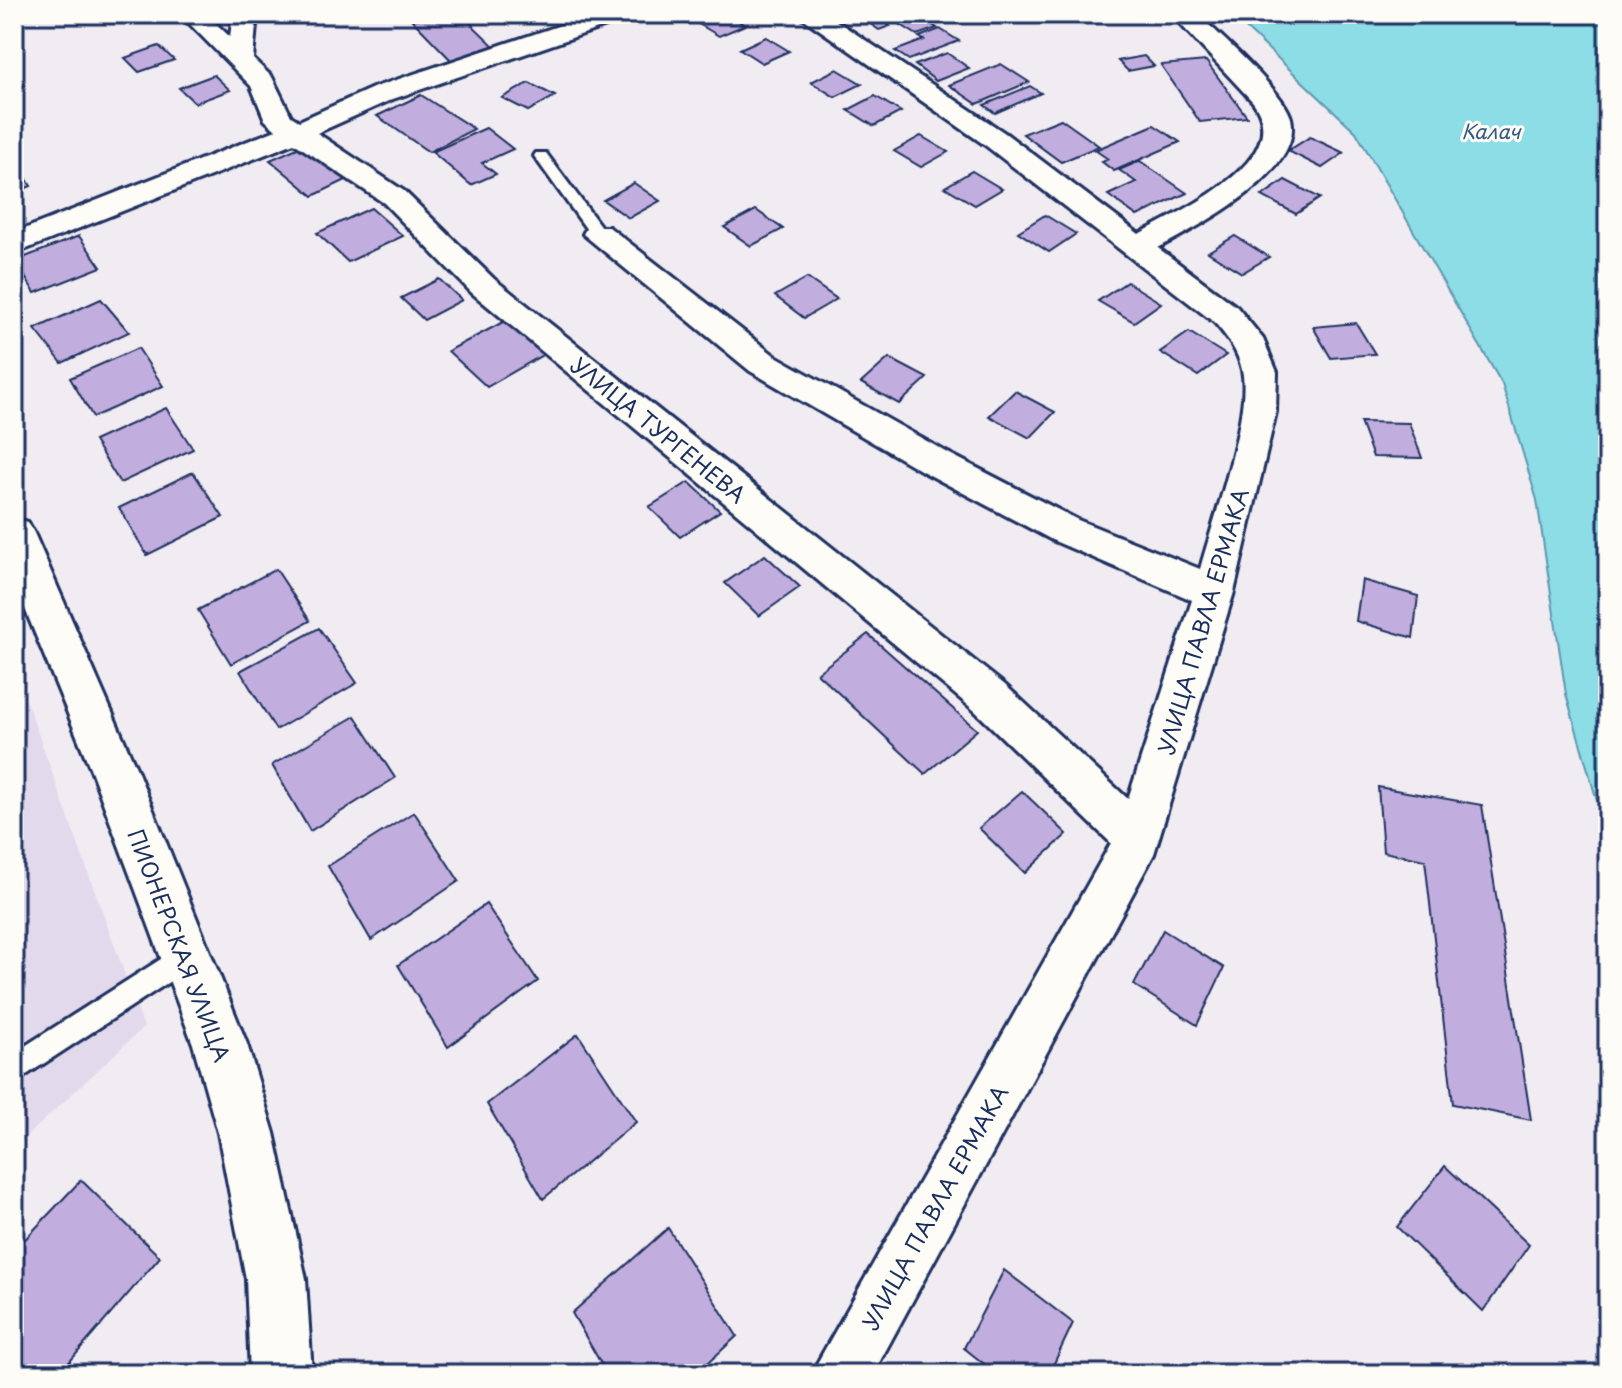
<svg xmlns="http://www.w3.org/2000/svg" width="1622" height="1388" viewBox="0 0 1622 1388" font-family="'Playpen Sans',sans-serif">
  <rect width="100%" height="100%" fill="#f1ecf2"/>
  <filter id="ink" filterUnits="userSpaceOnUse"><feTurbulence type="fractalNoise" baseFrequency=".0125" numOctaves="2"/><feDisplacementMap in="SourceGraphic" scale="16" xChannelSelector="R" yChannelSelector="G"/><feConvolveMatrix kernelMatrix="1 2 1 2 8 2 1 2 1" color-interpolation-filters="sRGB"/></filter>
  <g filter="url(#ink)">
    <polygon fill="#e3d9ec" points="14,667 144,1027 14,1148"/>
    <polygon fill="#8cdde6" stroke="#5f97b0" stroke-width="2" points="1231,14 1608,14 1608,839 1566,694 1537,500 1502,384 1356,132"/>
    <g fill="#c1aede" stroke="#1b2f5e" stroke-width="2">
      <polygon points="433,14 461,14 495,47 452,61 412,20"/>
      <polygon points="718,14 727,14 745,25 719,36 697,23"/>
      <polygon points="856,14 872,14 890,26 879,30"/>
      <polygon points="921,17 937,28 917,35 901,25"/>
      <polygon points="940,29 959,41 909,60 895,51 924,40 919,37"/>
      <polygon points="766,37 789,51 762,63 740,49"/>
      <polygon points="159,46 174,60 139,72 125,58"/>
      <polygon points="947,53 969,68 936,81 915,65"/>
      <polygon points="1144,56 1154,66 1128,71 1118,61"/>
      <polygon points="1206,61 1247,117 1200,122 1161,65"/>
      <polygon points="1001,64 1029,82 977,104 949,85"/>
      <polygon points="837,69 862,84 835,97 811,82"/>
      <polygon points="214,75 230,90 195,103 179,88"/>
      <polygon points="529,83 555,96 528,111 502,98"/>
      <polygon points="1030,86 1041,93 995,113 984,105"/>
      <polygon points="421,95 474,129 429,152 377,116"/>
      <polygon points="875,96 901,112 874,126 848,110"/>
      <polygon points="1061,119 1099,146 1061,162 1023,134"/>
      <polygon points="1154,125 1180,142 1114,171 1102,162 1108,159 1095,150"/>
      <polygon points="486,128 513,149 482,163 496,174 471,185 432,152"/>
      <polygon points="921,136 948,152 921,167 894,151"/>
      <polygon points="1310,137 1344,153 1322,168 1288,151"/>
      <polygon points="304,145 348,179 313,196 270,160"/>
      <polygon points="1140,161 1187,193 1137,216 1108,195 1136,182 1119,170"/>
      <polygon points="20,168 31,186 14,193 14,170"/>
      <polygon points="972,171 1002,189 975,205 945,187"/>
      <polygon points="1285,180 1320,198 1296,214 1262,196"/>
      <polygon points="634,183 660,201 629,218 603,200"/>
      <polygon points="371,208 403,236 348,262 317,233"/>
      <polygon points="756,210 783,229 751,246 724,227"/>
      <polygon points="1045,215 1076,234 1049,252 1018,232"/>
      <polygon points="79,236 101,267 35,293 15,261"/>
      <polygon points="1235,236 1269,257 1242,273 1208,252"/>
      <polygon points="807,278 837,299 804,318 775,296"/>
      <polygon points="439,279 462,300 424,320 401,298"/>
      <polygon points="1127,282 1161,303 1134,322 1098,301"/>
      <polygon points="101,299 129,332 62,363 35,329"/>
      <polygon points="505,321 544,354 487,387 448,351"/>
      <polygon points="1356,323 1375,354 1331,358 1313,327"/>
      <polygon points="1189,332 1226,355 1198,376 1160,352"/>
      <polygon points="138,348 163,386 93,417 70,378"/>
      <polygon points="889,358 927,378 899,404 861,383"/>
      <polygon points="1015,391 1055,412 1030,438 989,416"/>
      <polygon points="166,408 193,449 120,483 94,441"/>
      <polygon points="1360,422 1409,423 1422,458 1373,457"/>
      <polygon points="193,472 223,517 147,555 119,508"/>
      <polygon points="689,482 720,511 680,537 649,507"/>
      <polygon points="765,555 800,587 759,616 725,583"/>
      <polygon points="276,569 310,621 231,664 198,610"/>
      <polygon points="1362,580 1418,596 1413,638 1356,621"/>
      <polygon points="319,628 357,683 276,730 240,671"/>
      <polygon points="868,634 977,730 925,774 817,673"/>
      <polygon points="355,716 395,778 310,831 272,765"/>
      <polygon points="1378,787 1482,805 1531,1120 1453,1104 1425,860 1383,852"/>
      <polygon points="1022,791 1067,834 1025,873 979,828"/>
      <polygon points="414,812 459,881 371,940 328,866"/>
      <polygon points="486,904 538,981 448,1047 398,965"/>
      <polygon points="1163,930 1224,968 1197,1025 1134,985"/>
      <polygon points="578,1034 636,1122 543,1199 487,1104"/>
      <polygon points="1445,1166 1529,1245 1483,1311 1397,1227"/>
      <polygon points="81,1180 160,1257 59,1374 14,1374 14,1251"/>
      <polygon points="668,1228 737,1336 696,1374 607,1374 572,1313"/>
      <polygon points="1004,1270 1073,1323 1049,1374 997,1374 964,1348"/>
    </g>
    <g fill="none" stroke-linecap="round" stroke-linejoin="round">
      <g stroke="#1b2f5e" stroke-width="6">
        <g id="lane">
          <polygon points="536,153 546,153 604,231 604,237 592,237 534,156"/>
          <polygon points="186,943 195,947 199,956 195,965 14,1083 14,1053"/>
        </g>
      </g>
      <g stroke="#1b2f5e" stroke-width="6">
        <path id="street" d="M 180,14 L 206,14 L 230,37 L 233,14 L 257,14 L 253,59 L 272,77 L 291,116 L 299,121 L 375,87 L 594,14 L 630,14 L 627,19 L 393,99 L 317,133 L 404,191 L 494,279 L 1005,685 L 1128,799 L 1192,600 L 1052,540 L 922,471 L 750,371 L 583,234 L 587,227 L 609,227 L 774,355 L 948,453 L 1078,520 L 1200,569 C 1212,524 1252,412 1242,370 C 1238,351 1227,337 1215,323 L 985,145 L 797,14 L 826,14 L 1005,133 L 1139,234 C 1179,212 1296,160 1253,102 L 1171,14 L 1197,14 C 1219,34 1284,92 1291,118 C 1304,173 1197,227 1158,248 L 1237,307 L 1263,339 L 1277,372 L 1276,412 L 1234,592 L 1154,854 L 873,1374 L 811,1374 L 1111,843 L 975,711 L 472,293 L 384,203 L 294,143 L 14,254 L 14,233 L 276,130 L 265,120 L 251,86 Z"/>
      </g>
      <g stroke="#1b2f5e" stroke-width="6">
        <polygon id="secondary" points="14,518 28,522 34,533 137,770 247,1044 274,1133 306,1279 312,1374 250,1374 246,1279 218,1133 193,1044 91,770 14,582"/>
      </g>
      <use href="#lane" fill="#fdfcf7" fill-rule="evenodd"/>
      <use href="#street" fill="#fdfcf7" fill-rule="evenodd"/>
      <use href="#secondary" fill="#fdfcf7" fill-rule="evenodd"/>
    </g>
  </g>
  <g text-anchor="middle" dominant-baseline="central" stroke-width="6" stroke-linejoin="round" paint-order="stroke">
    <g font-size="20" font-style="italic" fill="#375a80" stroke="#fdfcf7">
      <text x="1491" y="131">Калач</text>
    </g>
    <g font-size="22" fill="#1b2f5e" stroke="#fdfcf7">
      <text transform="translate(659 429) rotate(39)">УЛИЦА ТУРГЕНЕВА</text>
      <text transform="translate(1202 621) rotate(-74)">УЛИЦА ПАВЛА ЕРМАКА</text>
      <text transform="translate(180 945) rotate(69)">ПИОНЕРСКАЯ УЛИЦА</text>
      <text transform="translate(934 1207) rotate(-61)">УЛИЦА ПАВЛА ЕРМАКА</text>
    </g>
  </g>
  <rect width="1622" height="1388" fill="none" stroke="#fdfcf7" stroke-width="48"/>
  <rect x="24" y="24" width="1574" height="1340" fill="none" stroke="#1b2f5e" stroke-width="3" filter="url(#ink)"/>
</svg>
